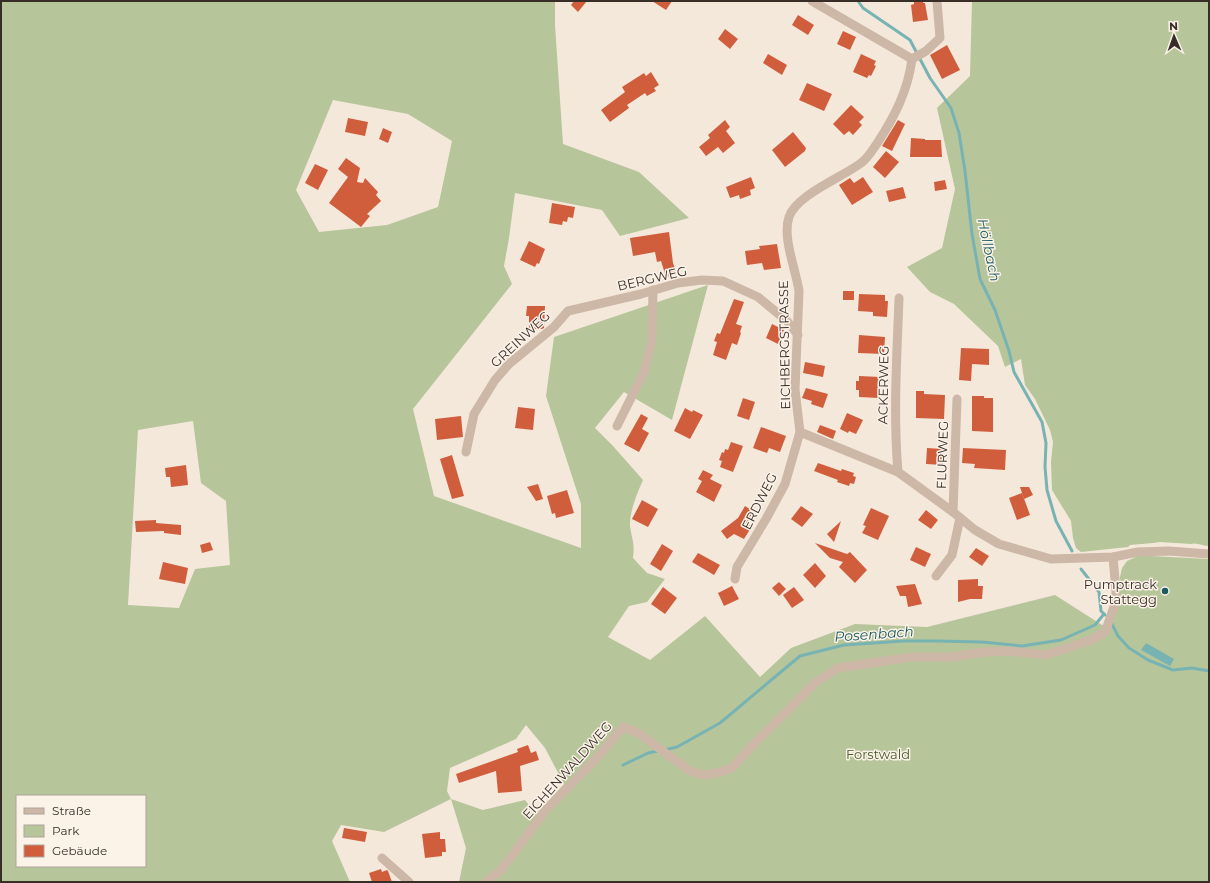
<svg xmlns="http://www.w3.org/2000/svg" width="1210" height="883" viewBox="0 0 1210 883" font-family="Montserrat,sans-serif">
  <rect width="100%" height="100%" fill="#f4e8db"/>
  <g fill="#b7c59a" fill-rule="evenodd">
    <path d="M 1,1 L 555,1 L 555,25 L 563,144 L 639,172 L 689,218 L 620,236 L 602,210 L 515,193 L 509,238 L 504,266 L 512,284 L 413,409 L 434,496 L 581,548 L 581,504 L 546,396 L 554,337 L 708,285 L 672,420 L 624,392 L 595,428 L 613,446 L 643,480 C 638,491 629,513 630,526 C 632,540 635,543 633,558 L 647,573 L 665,579 L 647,602 L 629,606 L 608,637 L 650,660 L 705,616 L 760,677 L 791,648 L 855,624 L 927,627 L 1055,595 L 1110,630 L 1117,611 L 1120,577 L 1122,568 L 1127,561 L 1138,556 L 1151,556 L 1209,559 L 1209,882 L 459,882 L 466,848 L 451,799 L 384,832 L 341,825 L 332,841 L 350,882 L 1,882 ZM 333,100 L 408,114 L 452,141 L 438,207 L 387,225 L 319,232 L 296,190 ZM 193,421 L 201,483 L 226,501 L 230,565 L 195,569 L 179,608 L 128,605 L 138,430 ZM 526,725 L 545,748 L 564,784 L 536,814 L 525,800 L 483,810 L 451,799 L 447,791 L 450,768 L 516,739 ZM 17,796 L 145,796 L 145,866 L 17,866 Z"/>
    <path d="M 972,1 L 1209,1 L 1209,546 C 1203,546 1196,542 1191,544 L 1160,542 L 1153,543 L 1130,545 L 1128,547 L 1081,552 L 1076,548 L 1073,538 L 1071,521 L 1052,490 L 1051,462 L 1053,442 L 1050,430 L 1035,399 L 1025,385 L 1021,359 L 1005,367 L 998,346 L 954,304 L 930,292 L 907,267 L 942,248 L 955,189 L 937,108 L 970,76 Z"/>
  </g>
  <polygon fill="#78b3b4" points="1146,643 1174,659 1170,666 1141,650"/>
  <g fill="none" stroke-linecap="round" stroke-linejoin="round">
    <g stroke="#78b3b4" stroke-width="3">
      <polyline points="858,1 863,8 910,40 930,78 951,108 959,133 965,171 972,234 980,279 995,310 1009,351 1014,372 1042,422 1046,443 1045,467 1047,490 1056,521 1072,551"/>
      <polyline points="1081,569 1099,592 1101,611 1105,615"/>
      <polyline points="1111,622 1118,636 1129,648 1148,660 1173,670 1192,668 1209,671"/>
      <polyline points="664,750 677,747 720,723 800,656 844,645 904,641 936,641 982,642 1022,646 1061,640 1095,625 1104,614"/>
      <polyline points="623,765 648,753 658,751"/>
    </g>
  </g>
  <g fill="#d05e3d">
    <polygon points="574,1 587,1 578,12 571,5"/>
    <polygon points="652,1 672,1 666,10"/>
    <polygon points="914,1 923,1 923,3 925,3 928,20 913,22 911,5 914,4"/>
    <polygon points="798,15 814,25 808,35 792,25"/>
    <polygon points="725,29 738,39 730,49 718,39"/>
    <polygon points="843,31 856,37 850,50 837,44"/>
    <polygon points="947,45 960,70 942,79 930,55"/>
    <polygon points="768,54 787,65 782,75 763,63"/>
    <polygon points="861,54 876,61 874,65 876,66 871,76 869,75 867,78 853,72"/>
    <polygon points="651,72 659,85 654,88 656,91 647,96 645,93 627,105 629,108 610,122 601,110 625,92 622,87 644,73 646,76"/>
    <polygon points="807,83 832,94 824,111 799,100"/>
    <polygon points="851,105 864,117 859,122 862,125 853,135 849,131 844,135 833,124"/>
    <polygon points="348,118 368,122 365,136 345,132"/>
    <polygon points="725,120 730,127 726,131 735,143 723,153 718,147 706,156 699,147 710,138 708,135"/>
    <polygon points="898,120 905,124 892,151 882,146"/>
    <polygon points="383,128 392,132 388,143 379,139"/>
    <polygon points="793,132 806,148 805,151 785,167 772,150"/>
    <polygon points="911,138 925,139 925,140 941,140 942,157 910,157"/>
    <polygon points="886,151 899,162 885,178 873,167"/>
    <polygon points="346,158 360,168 357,182 363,183 365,178 378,192 376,195 381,201 367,214 370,216 361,227 329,203 348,177 338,169"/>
    <polygon points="315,164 328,170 318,190 305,183"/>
    <polygon points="751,177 755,188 750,190 751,195 740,199 739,195 730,198 726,187"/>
    <polygon points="863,177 873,192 852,205 839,185 850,178 854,183"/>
    <polygon points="945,180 947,189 935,191 934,182"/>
    <polygon points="903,187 906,198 889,202 886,191"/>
    <polygon points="552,203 575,207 573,218 568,217 567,222 563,221 562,225 549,223"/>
    <polygon points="669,232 673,263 677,274 666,277 661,261 657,262 655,252 633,256 630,238"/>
    <polygon points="529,241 545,249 539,264 537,263 535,267 520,260"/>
    <polygon points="777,244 781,268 764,270 762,263 747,265 745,251 760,249 759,246"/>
    <rect x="843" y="291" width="11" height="9"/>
    <polygon points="859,294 885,295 885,301 888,301 887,317 873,316 873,312 858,311"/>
    <polygon points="734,299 744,302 736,324 742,326 740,332 741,333 737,345 732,343 726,360 713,355 717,342 714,341 717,333 720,334"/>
    <polygon points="527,306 545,306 544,328 542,329 529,329 529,316 526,316"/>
    <polygon points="772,324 784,330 778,344 766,338"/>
    <polygon points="859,335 885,337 884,354 858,353"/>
    <polygon points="961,348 989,349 989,365 972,364 971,381 959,380"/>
    <polygon points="805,362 825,366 823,377 803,373"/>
    <polygon points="859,376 880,377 879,398 859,397 859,390 856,390 856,381 859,381"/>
    <polygon points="806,388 828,394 823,408 811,404 812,401 802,398"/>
    <polygon points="916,391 924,391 924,394 945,395 944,419 916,418"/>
    <polygon points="972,396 984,396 984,398 993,398 993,432 972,431"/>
    <polygon points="743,398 755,402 749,420 737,416"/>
    <polygon points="518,407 535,409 533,430 515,428"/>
    <polygon points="685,408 692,412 693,410 703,415 690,439 674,431"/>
    <polygon points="847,413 863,420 856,434 849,431 848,433 840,429"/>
    <polygon points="641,414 648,418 642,429 649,433 639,452 624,444"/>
    <polygon points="461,416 463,437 437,440 435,419"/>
    <polygon points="820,425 836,431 833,439 817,432"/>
    <polygon points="761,427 786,436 780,452 769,448 767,453 753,448"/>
    <polygon points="731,442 743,446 733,472 720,467 722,461 719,460 722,452 724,453 725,449 728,450"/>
    <polygon points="927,448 943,449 943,465 926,464"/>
    <polygon points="963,448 1006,450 1005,470 974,468 975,464 962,463"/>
    <polygon points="452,455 464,496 452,499 440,459"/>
    <polygon points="818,463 841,471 842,469 854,473 853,476 856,477 854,484 850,483 849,486 837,482 838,480 814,471"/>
    <polygon points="186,465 188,485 171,487 170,477 166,477 165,468"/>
    <polygon points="703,470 713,475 710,479 722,485 714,502 696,492 702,481 698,479"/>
    <polygon points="538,484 543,499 536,501 527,487"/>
    <polygon points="1020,487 1029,487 1033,495 1024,499"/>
    <polygon points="567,490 574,513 556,518 555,513 552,514 547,496"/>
    <polygon points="1022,493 1030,515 1017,520 1009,498"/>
    <polygon points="642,500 658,509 648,527 632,519"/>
    <polygon points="745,506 753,511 747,523 752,526 744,539 734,534 727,539 721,531 738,518"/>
    <polygon points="801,506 813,514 802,527 791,519"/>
    <polygon points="871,508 889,516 878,540 862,533 866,526 863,525"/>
    <polygon points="926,510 938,520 931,529 918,520"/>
    <polygon points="156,520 156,523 181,525 181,535 164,533 164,531 136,532 135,521"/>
    <polygon points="841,521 834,542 827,534"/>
    <polygon points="210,542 213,550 202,553 200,545"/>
    <polygon points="815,543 847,554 850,552 867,570 855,583 839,567 843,562 830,558"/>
    <polygon points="662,544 673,551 661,571 650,564"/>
    <polygon points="916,547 931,554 925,567 910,560"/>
    <polygon points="976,548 989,556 982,566 969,557"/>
    <polygon points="698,553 720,565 714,575 692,562"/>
    <polygon points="163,562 188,568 185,584 159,579"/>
    <polygon points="815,563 826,576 815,588 803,575"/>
    <polygon points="978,579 978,586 983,586 982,599 970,599 958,602 958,580"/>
    <polygon points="779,582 786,589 779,596 772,588"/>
    <polygon points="915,584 922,604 908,607 906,596 900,596 896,586"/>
    <polygon points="732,586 739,599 724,606 718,593"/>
    <polygon points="663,587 677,598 665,614 651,604"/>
    <polygon points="794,587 804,600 792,608 783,595"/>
    <polygon points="528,745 531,753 536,751 539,760 520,766 522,791 498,793 496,771 459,783 456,774 518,752 517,749"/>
    <polygon points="344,828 367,832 365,842 342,838"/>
    <polygon points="440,832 440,839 445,839 446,852 442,852 442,856 425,858 422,834"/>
    <polygon points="381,869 382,872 387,870 388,871 392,882 372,882 369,873"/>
  </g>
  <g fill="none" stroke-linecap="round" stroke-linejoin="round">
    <g stroke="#cdb7a6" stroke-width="9">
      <polyline points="812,1 912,59"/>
      <path d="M 937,1 L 940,38 L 926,51 L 912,59 C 908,90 895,116 878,142 C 873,149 868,158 861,163 C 843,177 796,195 789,217 C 782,237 796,270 799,291 L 795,390 L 800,432 L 898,472 L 953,512 L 975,530 L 999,544 L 1051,559 L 1113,557 L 1138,552 L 1169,551 L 1209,554"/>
      <polyline points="617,426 644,372 652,341 653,290"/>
      <polyline points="466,452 474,414 495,380 509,364 554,327 568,311 641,294 678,283 702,280 723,281 758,297 787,321 798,335"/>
      <path d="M 898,472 C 893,414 897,356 899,298"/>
      <polyline points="953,512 957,399"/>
      <polyline points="936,576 952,555 960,518"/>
      <polyline points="735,579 737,567 766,519 785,484 800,432"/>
      <polyline points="382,858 409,882"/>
      <polyline points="486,882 501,870 546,810 595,760 623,727 637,732 690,771 704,775 717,773 732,768 751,747 815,683 838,668 912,657 952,657 985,652 1008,651 1046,655 1091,640 1105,632 1115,604 1116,591 1113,557"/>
    </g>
  </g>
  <circle fill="#195b5e" stroke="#fbf2e8" stroke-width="1.5" cx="1165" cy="591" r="4"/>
  <g text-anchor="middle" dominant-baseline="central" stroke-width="3" stroke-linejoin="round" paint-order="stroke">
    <g font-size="13" fill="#392d28" stroke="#fbf2e8">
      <text transform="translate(652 278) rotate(-13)">BERGWEG</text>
      <text transform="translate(520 339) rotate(-43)">GREINWEG</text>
      <text transform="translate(784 345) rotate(-91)">EICHBERGSTRASSE</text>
      <text transform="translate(883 385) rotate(-89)">ACKERWEG</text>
      <text transform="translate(942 455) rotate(-88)">FLURWEG</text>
      <text transform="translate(759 501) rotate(-63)">ERDWEG</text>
      <text transform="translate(567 770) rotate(-48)">EICHENWALDWEG</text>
    </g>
    <g font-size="13" fill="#392d28" stroke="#fbf2e8" text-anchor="end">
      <text x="1157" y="584">Pumptrack<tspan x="1157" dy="15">Stattegg</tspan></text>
    </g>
    <g font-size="13" fill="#495929" stroke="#fbf2e8">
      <text x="878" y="754">Forstwald</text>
    </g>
    <g font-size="14" font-style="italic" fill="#195b5e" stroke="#fbf2e8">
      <text transform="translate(989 250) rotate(78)">Höllbach</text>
      <text transform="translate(874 634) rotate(-4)">Posenbach</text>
    </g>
  </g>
  <rect width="1210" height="883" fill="none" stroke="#392d28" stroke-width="4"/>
  <rect x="16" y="795" width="130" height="72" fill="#fbf2e8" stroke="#ada39b"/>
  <rect x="24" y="808" width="20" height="6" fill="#cdb7a6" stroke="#ada39b"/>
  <text x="52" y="815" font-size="12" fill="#392d28">Straße</text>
  <rect x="24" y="825" width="20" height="12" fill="#b7c59a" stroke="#ada39b"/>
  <text x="52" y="835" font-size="12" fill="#392d28">Park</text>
  <rect x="24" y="845" width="20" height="12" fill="#d05e3d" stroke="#ada39b"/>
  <text x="52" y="855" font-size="12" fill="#392d28">Gebäude</text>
  <g transform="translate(1174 36) rotate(358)" stroke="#fbf2e8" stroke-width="3" paint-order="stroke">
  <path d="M0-3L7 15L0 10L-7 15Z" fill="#392d28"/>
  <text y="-6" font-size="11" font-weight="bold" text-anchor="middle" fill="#392d28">N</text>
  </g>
</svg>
